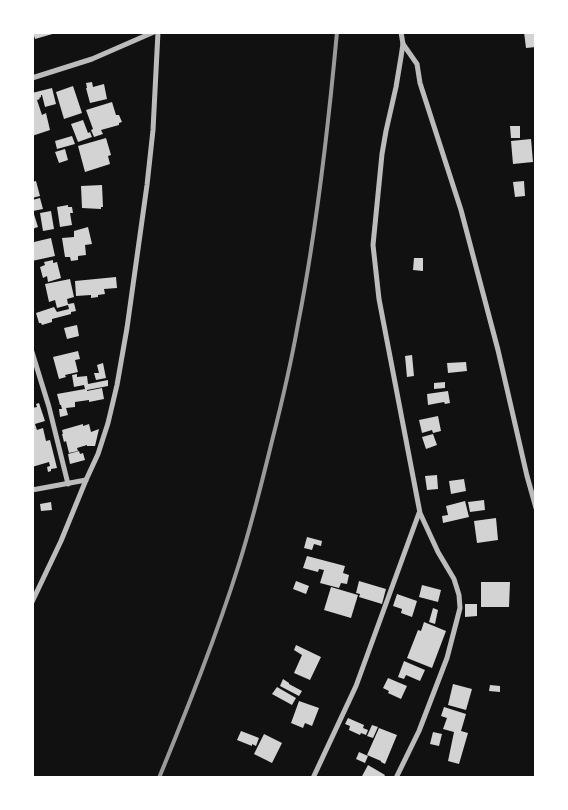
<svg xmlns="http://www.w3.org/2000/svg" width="568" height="810" viewBox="0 0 568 810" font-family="Poppins,sans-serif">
  <rect width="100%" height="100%" fill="#111"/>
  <g fill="#d3d3d3">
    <polygon points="33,32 56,32 56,33 35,39"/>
    <polygon points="524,32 536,32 536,47 526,48"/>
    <polygon points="92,82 93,87 104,84 107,99 90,103 86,88 87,88 86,83"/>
    <polygon points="73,86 82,113 64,119 56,92"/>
    <polygon points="52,88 56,104 45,107 42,95 41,95 41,97 39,98 40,99 37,100 42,115 46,113 50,130 32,136 32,101 34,101 32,93"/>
    <polygon points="112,102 116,115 119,115 122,122 119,123 119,125 101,130 103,134 94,137 91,130 93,129 86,110"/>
    <polygon points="83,120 88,133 90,132 92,137 78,142 71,124"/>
    <polygon points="510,126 520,126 520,138 511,138"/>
    <polygon points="72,136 75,144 57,149 55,141"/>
    <polygon points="106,138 111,155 108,156 110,164 85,172 78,146"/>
    <polygon points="531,139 533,162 513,164 511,141"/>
    <polygon points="65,149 68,160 59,163 55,152"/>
    <polygon points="36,181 40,196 32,198 32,182"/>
    <polygon points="524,181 525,196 515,197 513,182"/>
    <polygon points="102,185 103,207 101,207 101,209 82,208 81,186"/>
    <polygon points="40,198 43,209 33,211 38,227 32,229 32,200"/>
    <polygon points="68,205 68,207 72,207 73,213 70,213 72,225 60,227 57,207"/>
    <polygon points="51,211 54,229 43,231 40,213"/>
    <polygon points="88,227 92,244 85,245 86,255 78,256 78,260 71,261 70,257 65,257 62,238 74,237 74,231"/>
    <polygon points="32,238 34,242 51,238 55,256 32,261"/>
    <polygon points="414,258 423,258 423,271 413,270"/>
    <polygon points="53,260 53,263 57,262 61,278 48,282 47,276 43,278 40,267 45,265 44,262"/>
    <polygon points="116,277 117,288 104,289 105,294 98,295 98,297 91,298 91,295 76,296 75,281"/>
    <polygon points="70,279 74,297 67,299 68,304 74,303 76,311 71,312 71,314 52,319 52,322 42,325 41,323 39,323 36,313 54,307 57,312 69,309 68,305 57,308 55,300 49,302 45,284"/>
    <polygon points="77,325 79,336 67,339 64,328"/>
    <polygon points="78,351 80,359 75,360 78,372 65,375 66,377 59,379 53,357"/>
    <polygon points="412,355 414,376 407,377 405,356"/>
    <polygon points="466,362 467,371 448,373 447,363"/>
    <polygon points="103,363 106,378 96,380 94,373 99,373 97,365"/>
    <polygon points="77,374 77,377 87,376 88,384 108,380 108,386 87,390 87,391 102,388 104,399 89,402 89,400 75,402 75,407 66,408 68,415 60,417 59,409 62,409 61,405 60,405 57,394 85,389 84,385 74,387 72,375"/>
    <polygon points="445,382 445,388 434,389 434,383"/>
    <polygon points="448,391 450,403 445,404 444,402 428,405 427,394"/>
    <polygon points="39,403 45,421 35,424 37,430 43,428 46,441 50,440 57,468 51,469 51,471 48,472 47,467 50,466 49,462 32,467 32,424 34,424 32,418 32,408 37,407 36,404"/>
    <polygon points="438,416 441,431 433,433 432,430 422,433 419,420"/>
    <polygon points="83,424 83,426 89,424 91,432 99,429 95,446 87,446 87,445 77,448 78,451 69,453 66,441 64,442 62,434 63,434 62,430"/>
    <polygon points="433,434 437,445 426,449 422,437"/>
    <polygon points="79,451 80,454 83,453 85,460 70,464 68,454"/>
    <polygon points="437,475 438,489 427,490 425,476"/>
    <polygon points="464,479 466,491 451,494 449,481"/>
    <polygon points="484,500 485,510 470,512 468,502"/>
    <polygon points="465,501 469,517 443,523 442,516 448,515 446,506"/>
    <polygon points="51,502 52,510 41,511 40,504"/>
    <polygon points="496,518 498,540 477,543 474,521"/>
    <polygon points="307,537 322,541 321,546 314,544 312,550 304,548"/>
    <polygon points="307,556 345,566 343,573 349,575 347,584 341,583 339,588 320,583 324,570 319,569 318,572 303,568"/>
    <polygon points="296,581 309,586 306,594 293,589"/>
    <polygon points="359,581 386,589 382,604 359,597 360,594 356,593"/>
    <polygon points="481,582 510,582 509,607 481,607"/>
    <polygon points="422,585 441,590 438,602 419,597"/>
    <polygon points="331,587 358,595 351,618 324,610"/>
    <polygon points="397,594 417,601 412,617 401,613 402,609 393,606"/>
    <polygon points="465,604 477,604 477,616 465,617"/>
    <polygon points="433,608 438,610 435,624 429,622"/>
    <polygon points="424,622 446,631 432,668 407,658 418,630 421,631"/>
    <polygon points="296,645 321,657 310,680 294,673 302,655 294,650"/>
    <polygon points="404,661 425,670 420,681 406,675 404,679 398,677"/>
    <polygon points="388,678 407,686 401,699 388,693 389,691 383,688"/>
    <polygon points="283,679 289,683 289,684 302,691 299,696 280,686"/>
    <polygon points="453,684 472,689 466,710 448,705"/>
    <polygon points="490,685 500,686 500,692 489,691"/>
    <polygon points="277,687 296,698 292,705 272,694"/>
    <polygon points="299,701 319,708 312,726 305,723 303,728 291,723"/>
    <polygon points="444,707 466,714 461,731 468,733 459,764 448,761 454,732 443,729 447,718 441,716"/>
    <polygon points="348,718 364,725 363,728 368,730 366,735 361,733 360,735 349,730 350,726 345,724"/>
    <polygon points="372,725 378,727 373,738 367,736"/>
    <polygon points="379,728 397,735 385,764 381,762 381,761 367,755"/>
    <polygon points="241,731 259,738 256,746 252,744 252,746 237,740"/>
    <polygon points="433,732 442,734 439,746 430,744"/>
    <polygon points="264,734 282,743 272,763 254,754"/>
    <polygon points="359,752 368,756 365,763 356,759"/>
    <polygon points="368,765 385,775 383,778 361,778"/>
  </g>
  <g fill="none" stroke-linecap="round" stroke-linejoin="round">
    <g stroke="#bcbcbc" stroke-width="5">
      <polyline points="403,44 417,64 420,83 461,210 498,350 527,476 536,508"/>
      <polyline points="32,78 92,59 154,32"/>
      <polyline points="32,352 49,407 68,484"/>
      <polyline points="32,490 86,480"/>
      <polyline points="32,602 61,541 86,480 98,454 108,423 117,385 127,328 147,185 153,130 158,32"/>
      <polyline points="313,778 356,686 419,513"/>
      <polyline points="396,778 419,731 447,658 460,608 459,595 454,579 438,552 420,513 379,299 373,245 382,154 386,131 396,87 401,57 403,44 401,32"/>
    </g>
    <path stroke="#9a9a9a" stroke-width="4" d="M 159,778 C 188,707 216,637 239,564 C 252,523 262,482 272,441 C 282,402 291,363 298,324 C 317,228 328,130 337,32"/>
  </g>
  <rect width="568" height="810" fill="none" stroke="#ffffff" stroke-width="68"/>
</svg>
